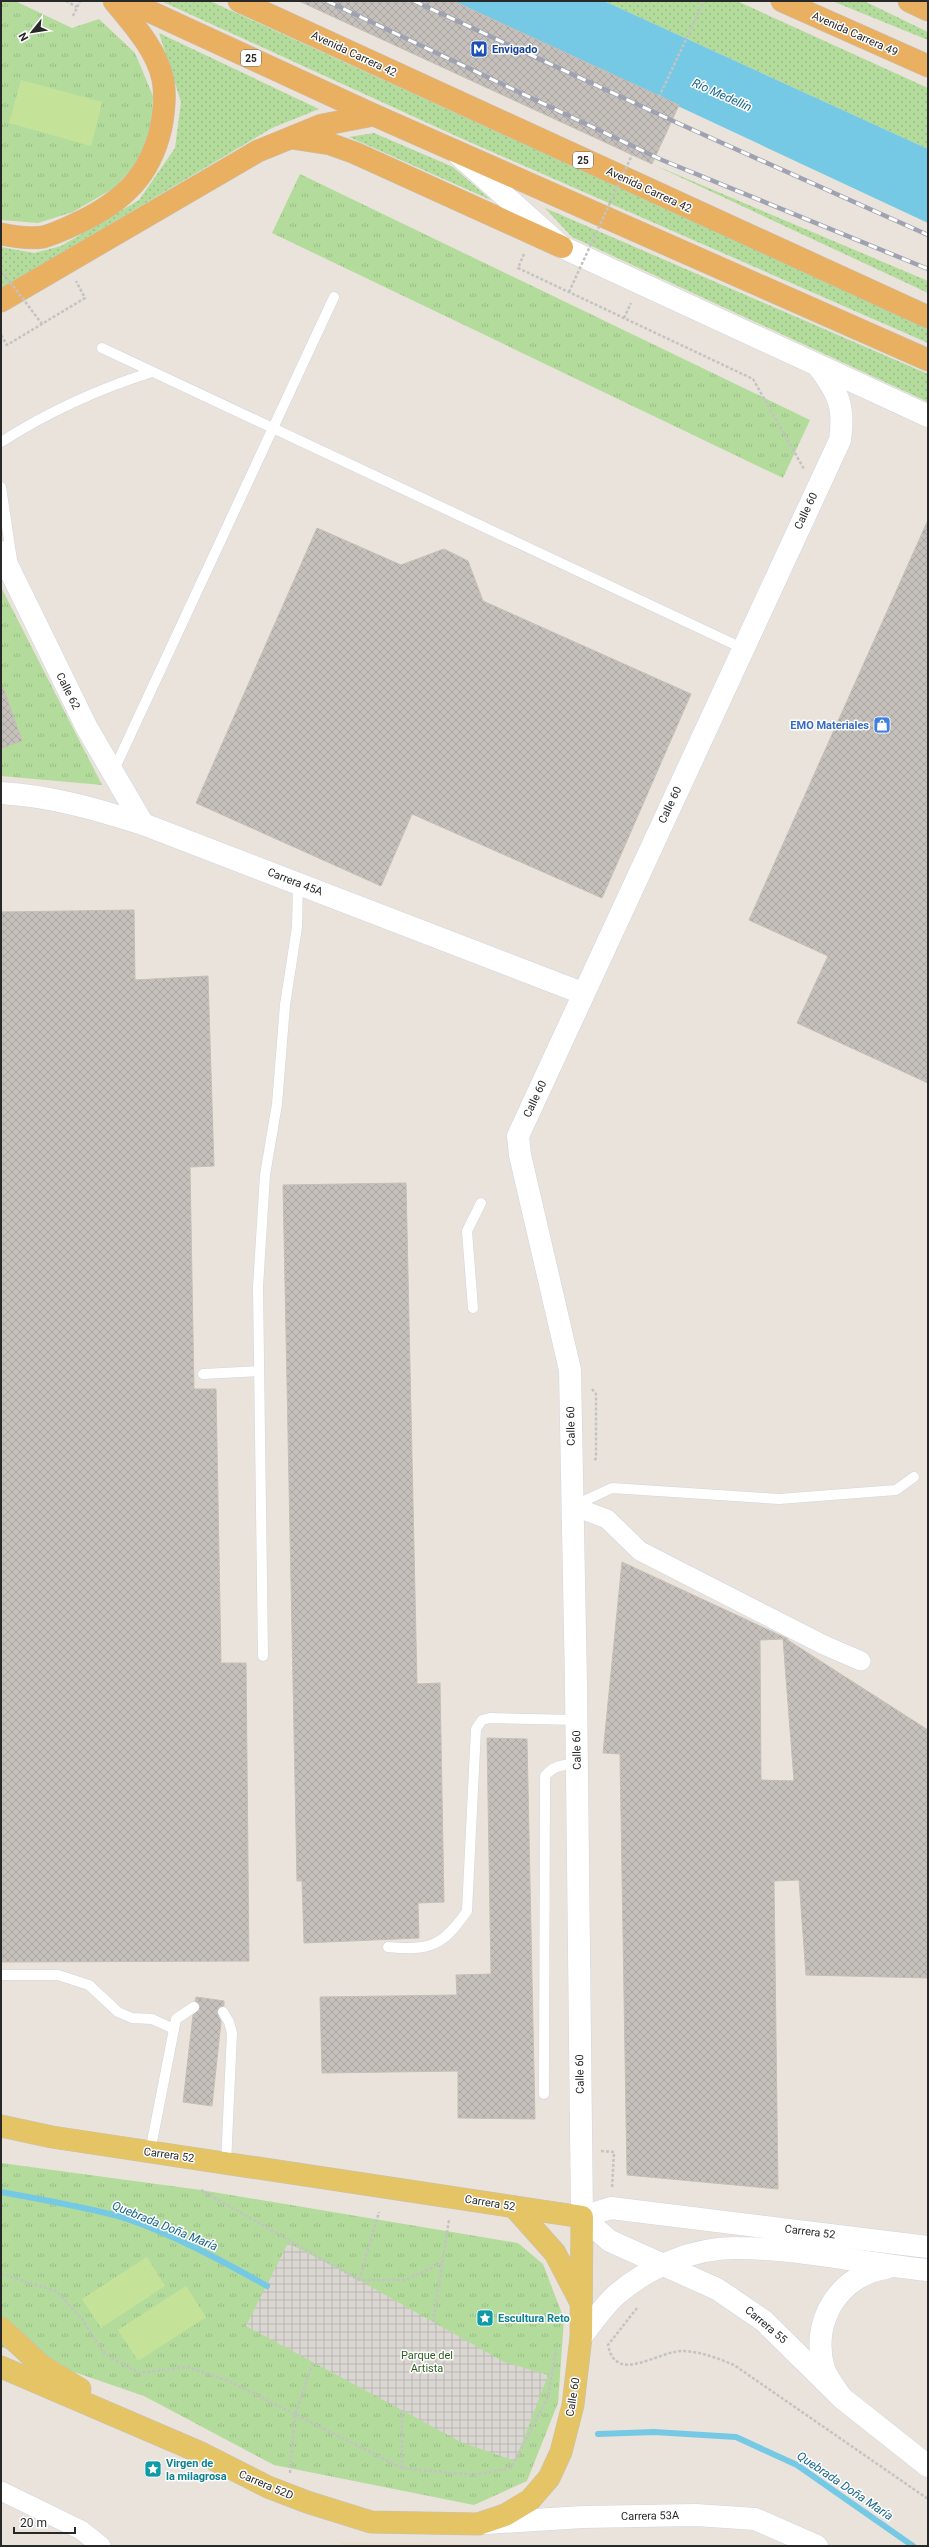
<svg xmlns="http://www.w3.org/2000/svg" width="929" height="2547" viewBox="0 0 929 2547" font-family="Roboto,sans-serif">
  <defs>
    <pattern id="grass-dots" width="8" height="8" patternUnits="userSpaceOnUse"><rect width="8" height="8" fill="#b3dc9c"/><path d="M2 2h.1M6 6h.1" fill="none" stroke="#9abd86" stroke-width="1.8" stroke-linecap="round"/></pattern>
    <pattern id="park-tufts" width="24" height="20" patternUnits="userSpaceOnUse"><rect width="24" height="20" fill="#b3dc9c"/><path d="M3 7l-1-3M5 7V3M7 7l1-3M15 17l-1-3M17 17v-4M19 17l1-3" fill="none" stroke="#9abd86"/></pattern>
    <pattern id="plaza-grid" width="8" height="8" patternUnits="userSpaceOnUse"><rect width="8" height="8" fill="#dad6d2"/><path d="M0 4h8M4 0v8" fill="none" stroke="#bbb8b4"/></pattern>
    <pattern id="building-cross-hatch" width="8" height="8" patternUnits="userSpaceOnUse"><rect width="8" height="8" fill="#c5c0bb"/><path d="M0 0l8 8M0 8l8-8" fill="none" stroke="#a9a5a1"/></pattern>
  </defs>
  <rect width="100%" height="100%" fill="#eae3db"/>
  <polygon fill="#eae0cc" points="339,2542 525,2545 529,2546 345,2546"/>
  <g fill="url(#grass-dots)">
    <polygon points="161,1 210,1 928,328 928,343 456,136"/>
    <polygon points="604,1 737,1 928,88 928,149"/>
    <polygon points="832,1 864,1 928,32 928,40"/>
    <polygon points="159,33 319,109 272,128 1,289 1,247 34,253 61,246 139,200 175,148 181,102"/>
    <polygon points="374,133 453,167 491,200 349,137"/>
    <polygon points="652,164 928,281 928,293"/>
    <polygon points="545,208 928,374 928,402 572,237"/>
  </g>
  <g fill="url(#park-tufts)">
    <polygon points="1,1 15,1 72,28 99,19 135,53 153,96 151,125 139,161 114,188 73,212 38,223 1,220"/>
    <polygon points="300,174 810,420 783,478 272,233"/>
    <polygon points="1,587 102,785 1,776"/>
    <polygon points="1,2163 201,2190 518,2243 543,2264 564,2319 558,2403 527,2481 474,2505 274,2465 144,2396 1,2347"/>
  </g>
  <g fill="#c5e398">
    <polygon points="21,80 102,102 91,146 9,123"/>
    <polygon points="147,2257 165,2286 101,2328 82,2299"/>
    <polygon points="186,2286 206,2317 138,2361 118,2330"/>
  </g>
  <polygon fill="url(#plaza-grid)" points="288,2243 359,2280 504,2362 548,2375 515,2461 461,2442 246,2326"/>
  <polygon fill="#76c9e4" points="453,1 604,1 928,149 928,223"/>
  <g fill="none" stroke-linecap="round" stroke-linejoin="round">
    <g stroke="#76c9e4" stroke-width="6">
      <path d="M 1,2192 C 40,2199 79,2206 118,2216 C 166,2230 223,2261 267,2286"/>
      <polyline points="598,2434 654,2432 736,2437 797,2465 913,2546"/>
    </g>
  </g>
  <g fill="url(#building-cross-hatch)" stroke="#c5bfb5" fill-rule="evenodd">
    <polygon points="299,1 453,1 679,105 652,164"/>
    <polygon points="928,520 928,1083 797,1023 828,956 749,920"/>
    <polygon points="317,528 401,565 444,549 468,561 483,601 691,694 602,898 412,814 381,886 196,803"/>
    <polygon points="1,687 3,687 22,741 1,748"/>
    <polygon points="134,910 135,980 208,976 214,1166 190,1167 194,1389 216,1389 221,1663 246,1663 249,1961 1,1962 1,912"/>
    <polygon points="406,1183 417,1684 440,1683 444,1902 418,1903 419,1938 304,1943 302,1881 297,1881 283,1185"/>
    <path d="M 622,1562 L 788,1639 L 786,1639 L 928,1730 L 928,1978 L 806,1975 L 799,1880 L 774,1881 L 778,2189 L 627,2175 L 620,1754 L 603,1753 ZM 783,1639 L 794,1781 L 761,1780 L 760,1640 Z"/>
    <polygon points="487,1738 527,1739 535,2119 458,2118 458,2071 322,2073 320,1997 457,1995 456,1975 491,1974"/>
    <polygon points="196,1997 224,2001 224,2006 219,2007 217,2012 221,2022 212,2106 183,2102 193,2015 200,2007 195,2001"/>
  </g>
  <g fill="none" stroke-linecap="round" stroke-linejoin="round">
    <g stroke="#d1d4e0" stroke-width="11">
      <g id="service">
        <polyline points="102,348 742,648"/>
        <path d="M 1,442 C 48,412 98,389 152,372"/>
        <polyline points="1,487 12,560"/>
        <polyline points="113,772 334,297"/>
        <polyline points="473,1308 467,1231 481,1203"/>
        <polyline points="203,1374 259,1371"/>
        <polyline points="573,1506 612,1488 779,1499 896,1490 914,1477"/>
        <polyline points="263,1656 258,1287 265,1175 277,1104 285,1005 297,927 298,884"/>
        <path d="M 388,1947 C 430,1951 443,1946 467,1911 L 476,1729 L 482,1720 L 490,1718 L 577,1720"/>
        <polyline points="1,1975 58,1975 89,1985 118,2012 132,2018 152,2019 174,2029"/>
        <polyline points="223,2012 229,2022 232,2033 226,2163"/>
        <path d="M 544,2094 L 545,1776 C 554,1765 564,1765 577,1763"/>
        <polyline points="150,2152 176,2019 194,2007"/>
      </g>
    </g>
    <g stroke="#d1d4e0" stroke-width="20">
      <g id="minor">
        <polyline points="573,1506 607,1519 640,1551 824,1645 861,1661"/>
        <polyline points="1,2491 81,2530 101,2546"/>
      </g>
    </g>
    <g stroke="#d1d4e0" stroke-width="23">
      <g id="tertiary">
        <polyline points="459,155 562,247 928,416"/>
        <path d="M 818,366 C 838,392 845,406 840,440 L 518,1136 L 520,1155 L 570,1370 L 576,1685 L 582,2217 L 610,2241 L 717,2289 L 764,2321 L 842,2398 L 928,2466"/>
        <polyline points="1,552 87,728 143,824"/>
        <path d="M 1,793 C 51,796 96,809 143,824 L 582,993"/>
        <polyline points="486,2523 583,2517 696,2515 755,2519 817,2546"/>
      </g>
    </g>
    <g stroke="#d1d4e0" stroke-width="23">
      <g id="secondary">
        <polyline points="582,2217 611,2208 928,2247"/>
        <path d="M 581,2337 C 592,2323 603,2307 616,2295 C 648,2267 695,2247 738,2248 C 800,2248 866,2264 928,2270"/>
        <path d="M 842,2398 C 836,2389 827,2378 824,2369 C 810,2322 839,2275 886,2268"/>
      </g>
    </g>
    <g stroke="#c3c3c3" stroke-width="23">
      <g id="primary">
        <polyline points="1,2126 52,2137 582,2217 581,2337 573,2405 561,2452 549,2478 530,2500 505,2515 478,2524 371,2522 307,2502 268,2487 199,2452 1,2367"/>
        <polyline points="514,2207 555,2253 580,2301"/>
        <polyline points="1,2328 42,2366 80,2389"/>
      </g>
    </g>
    <g stroke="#c3c3c3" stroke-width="23">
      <g id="trunk">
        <polyline points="127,1 374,115 928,360"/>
        <polyline points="239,1 928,317"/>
        <polyline points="782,1 928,66"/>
        <polyline points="909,1 928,10"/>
        <polyline points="291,138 330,144 355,153 562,247"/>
        <path d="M 1,234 C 15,237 29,239 43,237 C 55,234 69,227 80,222 C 123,201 150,176 161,128 C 164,112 166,96 163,80 C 157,50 133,24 114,1"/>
        <polyline points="1,301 258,151 322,125 374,115"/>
      </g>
    </g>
    <g stroke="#c3c3c3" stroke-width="2.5" stroke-dasharray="3 2" stroke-linecap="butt">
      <polyline points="66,1 77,7"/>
      <polyline points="73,16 80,1"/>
      <polyline points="659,97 704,1"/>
      <polyline points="524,254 518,268 753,379 804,469"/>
      <polyline points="624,318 631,303"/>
      <polyline points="1,335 7,345 85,298 76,281"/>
      <polyline points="592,1389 596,1394 596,1458 594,1462"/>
      <polyline points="601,2151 614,2152 612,2188"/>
      <polyline points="201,2190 359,2280 405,2280 442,2263"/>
      <polyline points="1,2274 56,2291 81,2318 105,2354 139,2373 187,2367 229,2381 402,2468 474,2475 511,2468 548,2397 556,2349"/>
      <polyline points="359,2280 379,2212"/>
      <path d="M 637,2308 L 608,2345 C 616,2386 658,2350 684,2351 C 702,2352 717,2358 734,2365 L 928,2499"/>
      <polyline points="433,2322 449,2220"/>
      <polyline points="402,2468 402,2410"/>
      <polyline points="290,2473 295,2415 313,2362"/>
    </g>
    <use href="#service" stroke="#fff" stroke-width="10"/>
    <use href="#minor" stroke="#fff" stroke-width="19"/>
    <use href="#tertiary" stroke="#fff" stroke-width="22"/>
    <use href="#secondary" stroke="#fff" stroke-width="22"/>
    <use href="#primary" stroke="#e4c465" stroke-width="22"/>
    <use href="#trunk" stroke="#eab062" stroke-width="22"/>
    <g stroke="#9fa2b1" stroke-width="4.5">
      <g id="rail">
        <polyline points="327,1 662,160 928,269"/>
        <polyline points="414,1 682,125 928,235"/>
      </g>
    </g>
    <use href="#rail" stroke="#fff" stroke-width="3" stroke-dasharray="9" stroke-linecap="butt"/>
    <g stroke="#c3c3c3" stroke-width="2.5" stroke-dasharray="3 2" stroke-linecap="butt">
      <polyline points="1,270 42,324"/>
      <polyline points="569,292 632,155"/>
    </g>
  </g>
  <defs>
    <g id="metro-square" transform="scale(0.9)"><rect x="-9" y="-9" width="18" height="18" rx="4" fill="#1a4fb4" stroke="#fff"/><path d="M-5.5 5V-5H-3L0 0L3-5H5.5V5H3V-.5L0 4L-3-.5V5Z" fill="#fff"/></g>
    <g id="shop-square" transform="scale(0.9)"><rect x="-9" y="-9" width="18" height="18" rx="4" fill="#3f7fe0" stroke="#fff"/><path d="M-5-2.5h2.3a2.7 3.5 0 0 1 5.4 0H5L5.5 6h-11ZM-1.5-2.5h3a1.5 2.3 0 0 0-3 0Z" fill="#fff"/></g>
    <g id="sight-square" transform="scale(0.9)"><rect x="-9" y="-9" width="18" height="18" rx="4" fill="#0f9aa8" stroke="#fff"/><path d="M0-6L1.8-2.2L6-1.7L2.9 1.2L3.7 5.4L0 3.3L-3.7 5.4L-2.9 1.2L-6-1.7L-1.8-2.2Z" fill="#fff"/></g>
  </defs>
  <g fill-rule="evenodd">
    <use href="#metro-square" x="479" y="49"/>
    <use href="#shop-square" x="882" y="725"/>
    <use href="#sight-square" x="485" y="2318"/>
    <use href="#sight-square" x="153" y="2469"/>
  </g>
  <g text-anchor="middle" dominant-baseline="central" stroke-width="3" stroke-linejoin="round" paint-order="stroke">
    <g fill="#fff" stroke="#686868" stroke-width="1">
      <rect x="241" y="50" width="20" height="16" rx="3"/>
      <rect x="573" y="152" width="20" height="16" rx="3"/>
    </g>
    <g font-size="10" font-weight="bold" fill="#282828">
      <text x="251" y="58">25</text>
      <text x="583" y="160">25</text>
    </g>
    <g font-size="11" fill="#282828" stroke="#fff">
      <text transform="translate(855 34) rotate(24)">Avenida Carrera 49</text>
      <text transform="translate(354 54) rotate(25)">Avenida Carrera 42</text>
      <text transform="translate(649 190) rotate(25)">Avenida Carrera 42</text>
      <text transform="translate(806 511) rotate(-65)">Calle 60</text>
      <text transform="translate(68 691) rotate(63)">Calle 62</text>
      <text transform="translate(670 805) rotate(-65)">Calle 60</text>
      <text transform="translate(295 882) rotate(21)">Carrera 45A</text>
      <text transform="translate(535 1099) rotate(-65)">Calle 60</text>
      <text transform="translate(571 1426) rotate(-91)">Calle 60</text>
      <text transform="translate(577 1750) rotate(-91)">Calle 60</text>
      <text transform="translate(580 2074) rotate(-91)">Calle 60</text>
      <text transform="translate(169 2155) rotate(8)">Carrera 52</text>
      <text transform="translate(490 2203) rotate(9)">Carrera 52</text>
      <text transform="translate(810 2232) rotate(7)">Carrera 52</text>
      <text transform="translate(766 2325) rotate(40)">Carrera 55</text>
      <text transform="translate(573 2397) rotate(-81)">Calle 60</text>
      <text transform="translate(266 2485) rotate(23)">Carrera 52D</text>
      <text transform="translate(650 2516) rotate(-1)">Carrera 53A</text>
    </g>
    <g font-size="11" font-weight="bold" fill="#164399" stroke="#fff" text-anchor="start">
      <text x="492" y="49">Envigado</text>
    </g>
    <g font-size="11" font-weight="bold" fill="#366cbe" stroke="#fff" text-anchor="end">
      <text x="869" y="725">EMO Materiales</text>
    </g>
    <g font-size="11" font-weight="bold" fill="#0d838f" stroke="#fff" text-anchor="start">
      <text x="498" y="2318">Escultura Reto</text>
      <text x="166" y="2463">Virgen de<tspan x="166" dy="13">la milagrosa</tspan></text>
    </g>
    <g font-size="11" fill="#2e5f1f" stroke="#fff">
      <text x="427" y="2355">Parque del<tspan x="427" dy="13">Artista</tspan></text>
    </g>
    <g font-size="12" font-style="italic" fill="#18678d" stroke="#fff">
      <text transform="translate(722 95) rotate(24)">Río Medellín</text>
      <text transform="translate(165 2226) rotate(22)">Quebrada Doña María</text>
      <text transform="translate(845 2486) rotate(34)">Quebrada Doña María</text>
    </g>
  </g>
  <rect width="929" height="2547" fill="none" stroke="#282828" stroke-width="4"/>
  <g transform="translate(32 32) rotate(240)" stroke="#ffffff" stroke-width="3" paint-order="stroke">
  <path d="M0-3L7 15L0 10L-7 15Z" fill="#282828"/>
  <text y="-6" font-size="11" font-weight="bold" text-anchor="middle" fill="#282828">N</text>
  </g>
  <path d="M14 2527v6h61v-6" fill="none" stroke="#282828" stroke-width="2"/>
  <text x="20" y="2527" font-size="12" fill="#282828" stroke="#ffffff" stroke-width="3" paint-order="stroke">20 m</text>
</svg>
